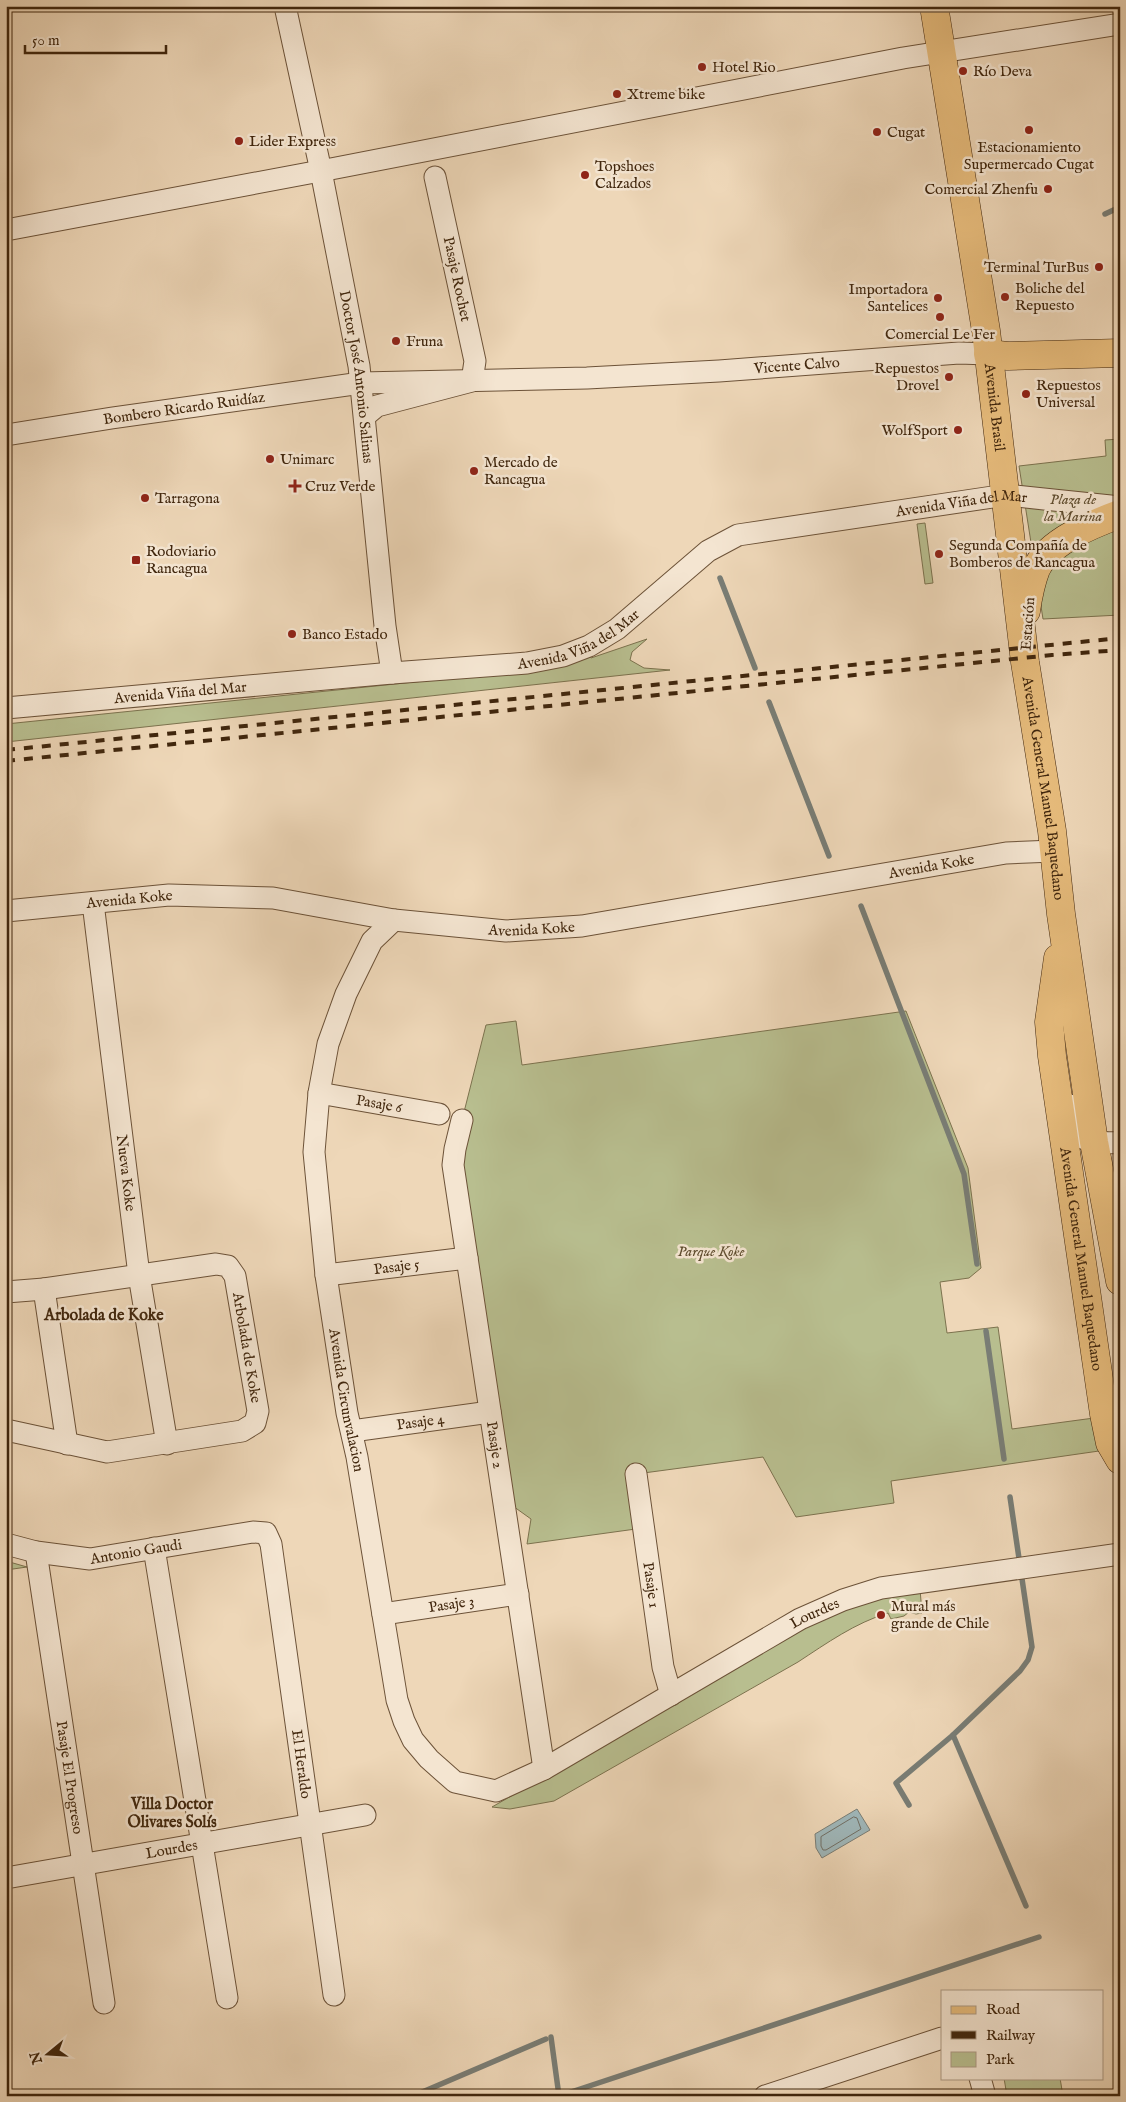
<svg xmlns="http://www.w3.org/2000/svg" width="1126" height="2102" viewBox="0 0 1126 2102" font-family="'IM FELL English',serif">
  <rect width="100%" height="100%" fill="#eed7b8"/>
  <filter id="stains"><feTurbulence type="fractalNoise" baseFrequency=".004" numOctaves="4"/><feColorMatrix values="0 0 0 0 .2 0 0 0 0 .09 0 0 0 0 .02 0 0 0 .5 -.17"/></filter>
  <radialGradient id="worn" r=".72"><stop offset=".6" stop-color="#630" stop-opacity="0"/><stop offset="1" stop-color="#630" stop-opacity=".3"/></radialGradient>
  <g fill="#b8be8f" stroke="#7c724e">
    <polygon points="1120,439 1120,615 1043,619 1019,466 1106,456 1105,440"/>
    <polygon points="925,523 933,583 925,584 917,524"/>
    <polygon points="647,639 632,652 630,660 644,668 670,670 6,742 6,724 512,672 588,654 591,658"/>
    <polygon points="906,1011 968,1168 981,1268 969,1278 940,1282 947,1333 998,1327 1012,1429 1094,1418 1099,1451 891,1481 894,1503 796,1517 763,1457 636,1474 643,1528 527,1544 531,1519 503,1499 453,1165 462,1120 486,1025 516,1021 522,1065"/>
    <polygon points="6,1561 27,1567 6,1570"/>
    <path d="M 920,1589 L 922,1613 L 916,1614 L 909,1612 L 904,1616 L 891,1619 L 888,1613 C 855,1623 827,1643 798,1662 L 554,1801 L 510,1809 L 492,1807 L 808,1626 L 849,1606 Z"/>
    <polygon points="1004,2078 1060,2078 1063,2096 1007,2096"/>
  </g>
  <polygon fill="#9fb7ba" stroke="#797d75" points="857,1809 870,1830 822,1858 816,1848 815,1834"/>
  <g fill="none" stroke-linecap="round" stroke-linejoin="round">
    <polygon stroke="#706e64" stroke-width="1" points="854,1817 857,1818 861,1829 826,1850 823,1850 821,1846 821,1837"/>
    <g stroke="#797d75" stroke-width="5.5">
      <polyline points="1105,214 1120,207"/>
      <polyline points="720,578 755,668"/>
      <polyline points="769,702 829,856"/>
      <polyline points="861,906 964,1174 977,1264"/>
      <polyline points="986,1331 1004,1459"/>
      <polyline points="953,1735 1026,1906"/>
      <polyline points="909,1805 896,1783 953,1735 1020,1671 1028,1660 1032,1647 1010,1497"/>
      <polyline points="551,2037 559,2096 1039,1937"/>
      <polyline points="413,2096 546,2039"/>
    </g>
    <g stroke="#6c5238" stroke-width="23">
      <g id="minor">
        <path id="s1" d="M 285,6 L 321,171 L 359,366 L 385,626 L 392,673"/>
        <polyline points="6,230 336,168 903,58 1120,24"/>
        <polyline points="365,416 377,406 472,381 475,361 435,177"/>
        <path id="s2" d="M 6,435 L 112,418 L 361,383 L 587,378 L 719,371 L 959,353 L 988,354"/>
        <path id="s3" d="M 6,708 L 392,673 L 527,663 L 563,656 L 589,646 L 617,629 L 708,551 L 738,535 L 1006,495 L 1120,507"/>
        <path id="s4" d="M 93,903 L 139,1275 L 167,1444"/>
        <path id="s5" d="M 6,911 L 169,895 L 273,898 L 394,920 L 506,931 L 582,926 L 1006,853 L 1054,851"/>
        <path id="s6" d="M 394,920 L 372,941 L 346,994 L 328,1044 L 319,1093 L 314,1152 L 326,1275 L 347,1413 L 357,1457 L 397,1700 L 404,1721 L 413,1740 L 429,1759 L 455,1782 L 496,1791 L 544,1769 L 800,1619 L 843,1600 L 881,1588 L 1120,1554"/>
        <path id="s7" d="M 319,1093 L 439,1114"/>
        <path d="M 1070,1105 C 1075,1144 1084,1142 1120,1143"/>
        <path id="s8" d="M 462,1120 L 455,1149 L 453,1165 L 544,1769"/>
        <path id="s9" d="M 326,1275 L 467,1258"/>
        <polyline points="44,1289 67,1444"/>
        <path id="s10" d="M 6,1292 L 44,1289 L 216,1264 L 228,1266 L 235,1276 L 258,1411 L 255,1423 L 242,1431 L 107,1452 L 6,1430"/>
        <path id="s11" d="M 352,1431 L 490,1412"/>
        <path id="s12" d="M 636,1474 L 663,1667 L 671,1695"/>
        <path id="s13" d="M 6,1544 L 36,1552 L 90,1559 L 253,1532 L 266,1533 L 271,1544 L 334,1995"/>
        <polyline points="154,1548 227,1998"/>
        <path id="s14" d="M 36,1552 L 104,2003"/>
        <path id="s15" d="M 383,1614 L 518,1594"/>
        <path id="s16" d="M 6,1878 L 365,1815"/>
        <polyline points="980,2078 985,2096"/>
        <polyline points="765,2096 942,2038"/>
      </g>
    </g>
    <g stroke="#40260d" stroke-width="29">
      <g id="major">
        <path id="s17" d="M 934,6 L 986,331 L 1025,662 L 1052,831 L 1061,914 L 1094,1142 L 1120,1281"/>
        <polyline points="988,354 1008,356 1120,353"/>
        <path d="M 1026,611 C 1028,597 1031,582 1036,569 C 1049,541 1093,524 1120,514"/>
        <path id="s18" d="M 1058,958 L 1049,1022 L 1052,1056 L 1104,1414 L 1110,1443 L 1120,1460"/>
      </g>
    </g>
    <use href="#minor" stroke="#f4e5d1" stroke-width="21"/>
    <use href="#major" stroke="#e7bc7c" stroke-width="28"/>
    <g stroke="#40260d" stroke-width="4" stroke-dasharray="9 9" stroke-linecap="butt">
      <polyline points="6,750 1120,638"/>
      <polyline points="6,761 1052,655 1120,650"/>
    </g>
  </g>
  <g fill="#8f2418" stroke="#f4e5d1" stroke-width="2">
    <circle cx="702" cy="67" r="5"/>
    <circle cx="963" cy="71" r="5"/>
    <circle cx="617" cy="94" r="5"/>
    <circle cx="1029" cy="130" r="5"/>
    <circle cx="877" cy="132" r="5"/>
    <circle cx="239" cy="141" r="5"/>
    <circle cx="585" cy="175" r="5"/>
    <circle cx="1048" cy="189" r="5"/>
    <circle cx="1099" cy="267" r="5"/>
    <circle cx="1005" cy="297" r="5"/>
    <circle cx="938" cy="298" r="5"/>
    <circle cx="940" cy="317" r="5"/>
    <circle cx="396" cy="341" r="5"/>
    <circle cx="949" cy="377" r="5"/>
    <circle cx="1026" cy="394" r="5"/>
    <circle cx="958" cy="430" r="5"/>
    <circle cx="270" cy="459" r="5"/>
    <circle cx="474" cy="471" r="5"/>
    <path d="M292.5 478.5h5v5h5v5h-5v5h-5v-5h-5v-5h5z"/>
    <circle cx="145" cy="498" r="5"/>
    <circle cx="939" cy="554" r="5"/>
    <rect x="131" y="555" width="10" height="10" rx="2.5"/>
    <circle cx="292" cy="634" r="5"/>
    <circle cx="881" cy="1615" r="5"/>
  </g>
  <g text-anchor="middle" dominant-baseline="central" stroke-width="5" stroke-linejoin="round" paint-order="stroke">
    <g font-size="15" fill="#40260d" stroke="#f4e5d1" text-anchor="start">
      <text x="712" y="67">Hotel Rio</text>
      <text x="973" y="71">Río Deva</text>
      <text x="627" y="94">Xtreme bike</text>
      <text x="887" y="132">Cugat</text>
      <text x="249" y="141">Lider Express</text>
      <text x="1029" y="147" text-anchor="middle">Estacionamiento<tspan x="1029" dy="17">Supermercado Cugat</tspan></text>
      <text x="595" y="166">Topshoes<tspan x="595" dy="17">Calzados</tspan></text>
      <text x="1038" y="189" text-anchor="end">Comercial Zhenfu</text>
      <text x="1089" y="267" text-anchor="end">Terminal TurBus</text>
      <text x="1015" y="288">Boliche del<tspan x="1015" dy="17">Repuesto</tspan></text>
      <text x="928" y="289" text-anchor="end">Importadora<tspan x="928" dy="17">Santelices</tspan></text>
      <text x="940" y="334" text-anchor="middle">Comercial Le Fer</text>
      <text x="406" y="341">Fruna</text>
      <text x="939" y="368" text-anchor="end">Repuestos<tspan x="939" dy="17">Drovel</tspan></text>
      <text x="1036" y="385">Repuestos<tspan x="1036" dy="17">Universal</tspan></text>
      <text x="948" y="430" text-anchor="end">WolfSport</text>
      <text x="280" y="459">Unimarc</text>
      <text x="484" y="462">Mercado de<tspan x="484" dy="17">Rancagua</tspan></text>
      <text x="305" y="486">Cruz Verde</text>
      <text x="155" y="498">Tarragona</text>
      <text x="949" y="545">Segunda Compañía de<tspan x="949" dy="17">Bomberos de Rancagua</tspan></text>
      <text x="146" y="551">Rodoviario<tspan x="146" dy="17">Rancagua</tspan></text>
      <text x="302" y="634">Banco Estado</text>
      <text x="891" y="1606">Mural más<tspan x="891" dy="17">grande de Chile</tspan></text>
    </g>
    <g font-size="15" fill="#40260d" stroke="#f4e5d1">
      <text transform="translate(457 279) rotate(78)">Pasaje Rochet</text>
      <text stroke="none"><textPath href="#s2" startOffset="795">Vicente Calvo</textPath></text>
      <text stroke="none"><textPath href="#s1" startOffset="378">Doctor José Antonio Salinas</textPath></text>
      <text stroke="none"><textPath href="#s2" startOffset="180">Bombero Ricardo Ruidíaz</textPath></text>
      <text stroke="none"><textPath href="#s17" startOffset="406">Avenida Brasil</textPath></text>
      <text stroke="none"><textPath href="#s3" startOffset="1000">Avenida Viña del Mar</textPath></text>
      <text transform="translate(1028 624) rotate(-86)">Estación</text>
      <text stroke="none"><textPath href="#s3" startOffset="580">Avenida Viña del Mar</textPath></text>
      <text stroke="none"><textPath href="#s3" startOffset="175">Avenida Viña del Mar</textPath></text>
      <text stroke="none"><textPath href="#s17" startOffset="790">Avenida General Manuel Baquedano</textPath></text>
      <text stroke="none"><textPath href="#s5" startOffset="934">Avenida Koke</textPath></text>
      <text stroke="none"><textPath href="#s5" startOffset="124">Avenida Koke</textPath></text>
      <text stroke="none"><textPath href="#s5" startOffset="529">Avenida Koke</textPath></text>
      <text stroke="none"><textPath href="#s7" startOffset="61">Pasaje 6</textPath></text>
      <text stroke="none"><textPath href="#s4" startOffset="272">Nueva Koke</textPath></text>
      <text stroke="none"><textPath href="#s18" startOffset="304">Avenida General Manuel Baquedano</textPath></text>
      <text stroke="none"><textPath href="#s9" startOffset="71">Pasaje 5</textPath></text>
      <text stroke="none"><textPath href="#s10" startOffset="309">Arbolada de Koke</textPath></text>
      <text stroke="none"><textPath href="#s6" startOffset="502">Avenida Circunvalacion</textPath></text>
      <text stroke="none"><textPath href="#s11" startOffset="69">Pasaje 4</textPath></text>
      <text stroke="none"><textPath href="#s8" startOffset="329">Pasaje 2</textPath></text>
      <text stroke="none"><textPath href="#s13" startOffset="132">Antonio Gaudi</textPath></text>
      <text stroke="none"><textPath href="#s12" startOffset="112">Pasaje 1</textPath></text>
      <text stroke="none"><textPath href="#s15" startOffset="69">Pasaje 3</textPath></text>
      <text stroke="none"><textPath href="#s6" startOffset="1316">Lourdes</textPath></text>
      <text stroke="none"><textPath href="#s13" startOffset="498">El Heraldo</textPath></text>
      <text stroke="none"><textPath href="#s14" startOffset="228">Pasaje El Progreso</textPath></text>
      <text stroke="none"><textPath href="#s16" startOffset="168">Lourdes</textPath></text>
    </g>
    <g font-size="15" font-style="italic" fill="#5e4c2e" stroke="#f4e5d1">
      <text x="1073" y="499">Plaza de<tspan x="1073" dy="17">la Marina</tspan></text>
      <text x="711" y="1251">Parque Koke</text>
    </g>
    <g font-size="16" font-weight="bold" fill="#40260d" stroke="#f4e5d1">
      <text x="104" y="1316">Arbolada de Koke</text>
      <text x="172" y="1805">Villa Doctor<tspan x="172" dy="18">Olivares Solís</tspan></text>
    </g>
  </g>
  <rect width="1126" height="2102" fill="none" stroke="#eed7b8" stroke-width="25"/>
  <rect x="8" y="8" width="1111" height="2087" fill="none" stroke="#40260d" stroke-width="2.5"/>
  <rect x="12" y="12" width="1101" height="2077" fill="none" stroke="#40260d"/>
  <rect x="941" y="1990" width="162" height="90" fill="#f4e5d1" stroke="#ac9983"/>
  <rect x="951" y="2006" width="25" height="8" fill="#e7bc7c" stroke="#ac9983"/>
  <text x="986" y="2014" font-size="15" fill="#40260d">Road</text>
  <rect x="951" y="2031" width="25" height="8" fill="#40260d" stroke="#ac9983"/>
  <text x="986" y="2040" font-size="15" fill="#40260d">Railway</text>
  <rect x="951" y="2052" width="25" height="15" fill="#b8be8f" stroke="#ac9983"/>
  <text x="986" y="2064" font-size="15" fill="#40260d">Park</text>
  <g transform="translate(48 2054) rotate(252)" stroke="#f4e5d1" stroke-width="4" paint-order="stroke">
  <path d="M0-4L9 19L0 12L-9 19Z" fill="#40260d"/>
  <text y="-8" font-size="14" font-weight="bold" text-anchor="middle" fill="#40260d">N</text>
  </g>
  <path d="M25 45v8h141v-8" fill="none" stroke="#40260d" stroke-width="2.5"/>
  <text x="32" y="45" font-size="15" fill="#40260d" stroke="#f4e5d1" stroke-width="4" paint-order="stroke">50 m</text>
  <rect width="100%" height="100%" filter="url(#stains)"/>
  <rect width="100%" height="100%" fill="url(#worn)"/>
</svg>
